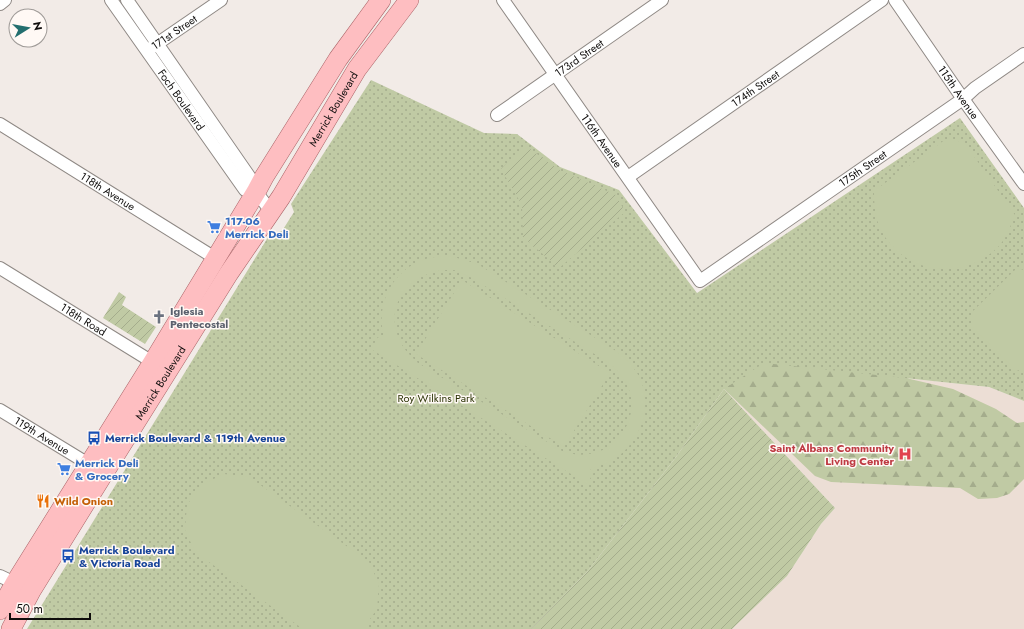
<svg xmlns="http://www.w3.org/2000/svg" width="1024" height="629" viewBox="0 0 1024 629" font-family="Jost,sans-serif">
  <defs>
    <pattern id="forest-firs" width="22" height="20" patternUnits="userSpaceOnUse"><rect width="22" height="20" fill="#c0caa4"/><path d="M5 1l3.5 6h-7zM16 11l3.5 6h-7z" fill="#a4ac8c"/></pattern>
    <pattern id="park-dots" width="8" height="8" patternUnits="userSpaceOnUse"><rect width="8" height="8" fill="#c0caa4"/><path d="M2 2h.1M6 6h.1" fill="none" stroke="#a4ac8c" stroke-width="1.8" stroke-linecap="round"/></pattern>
    <pattern id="garden-furrows" width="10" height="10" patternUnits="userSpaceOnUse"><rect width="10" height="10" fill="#c0caa4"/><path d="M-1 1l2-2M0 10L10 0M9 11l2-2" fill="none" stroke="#a4ac8c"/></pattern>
  </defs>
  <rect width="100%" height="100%" fill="#f2ebe7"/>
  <polygon fill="#ecded5" points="764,363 989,387 1024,401 1024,629 732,629 787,576 821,524 835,508 724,389"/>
  <polygon fill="url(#forest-firs)" points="646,278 910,379 953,389 996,409 1017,423 1024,422 1024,479 1009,494 997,498 978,499 960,488 831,482 815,476 724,389 709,396"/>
  <polygon fill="url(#park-dots)" points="371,80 484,133 517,134 560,167 619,190 697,293 960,118 1024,208 1024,401 989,387 764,363 724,389 676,457 587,572 531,629 27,629 270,234 282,231 294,212 291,204"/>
  <g fill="url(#garden-furrows)">
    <polygon points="526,146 559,170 616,195 625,212 559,268 523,237 522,205 501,169"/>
    <polygon points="119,292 126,297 122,305 156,327 145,344 103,318"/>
    <polygon points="724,389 835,508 821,524 787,576 732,629 531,629 587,572 676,457"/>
  </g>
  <g fill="#c0caa4" fill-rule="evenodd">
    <path d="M 946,139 L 964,142 L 1015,215 C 1010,227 1006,240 996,249 C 960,282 903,273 881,230 C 875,218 874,204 874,191 Z"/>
    <path d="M 443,256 C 456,257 467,260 479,265 L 616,351 C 626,358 634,367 640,378 C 657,417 630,463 589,468 L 594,472 L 587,484 L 371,349 L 378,337 L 385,341 C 375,310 388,276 418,262 C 426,258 435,257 443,256 ZM 444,270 L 454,270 L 472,278 L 609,363 C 617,370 624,377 628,387 C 640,415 620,450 589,454 C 580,456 571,454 562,451 L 418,363 C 411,356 403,349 399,339 C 384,304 410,274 444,270 Z"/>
    <polygon points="1017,268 1024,270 1024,369 1016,371 972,326 972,312"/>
    <polygon points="462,280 610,373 564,447 416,354"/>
    <polygon points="224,474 249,477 369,562 379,584 377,609 363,629 303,629 195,552 185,530 187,505 201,485"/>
  </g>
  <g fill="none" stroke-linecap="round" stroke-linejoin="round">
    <g stroke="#8f8985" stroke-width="14">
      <g id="minor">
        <path id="s1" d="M 111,0 L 245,190 L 256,192"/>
        <polyline points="127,0 251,179 256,192 271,211"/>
        <path id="s2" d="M 503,0 L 700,281 L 963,99 L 975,88 L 1024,54"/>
        <path id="s3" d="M 895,0 L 963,99 L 1024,184"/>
        <polyline points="0,4 5,0"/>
        <path id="s4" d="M 151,48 L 221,0"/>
        <path id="s5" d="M 497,115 L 662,0"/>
        <path id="s6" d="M 0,124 L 215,258"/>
        <path id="s7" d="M 628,177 L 882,0"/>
        <path id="s8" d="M 0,268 L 159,366"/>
        <path id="s9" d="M 0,410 L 95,468"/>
        <polyline points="0,576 21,586"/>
      </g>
    </g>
    <g stroke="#aa6367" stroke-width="20">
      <g id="primary">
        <polyline points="0,610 15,583 153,362 256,192 264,177 338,59 381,0"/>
        <path id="s10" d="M 11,629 L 31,591 L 104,473 L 229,273 L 281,197 L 357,69 L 409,0"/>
      </g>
    </g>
    <use href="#minor" stroke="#fff" stroke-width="12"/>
    <use href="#primary" stroke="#febec1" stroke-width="19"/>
  </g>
  <defs>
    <g id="supermarket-bare" transform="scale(1.08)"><path d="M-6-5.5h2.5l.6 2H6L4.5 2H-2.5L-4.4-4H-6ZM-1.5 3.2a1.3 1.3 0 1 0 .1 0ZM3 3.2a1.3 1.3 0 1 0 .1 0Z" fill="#3f7fe0" stroke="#fff9f5" stroke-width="2.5" paint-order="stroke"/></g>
    <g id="church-bare" transform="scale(1.08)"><path d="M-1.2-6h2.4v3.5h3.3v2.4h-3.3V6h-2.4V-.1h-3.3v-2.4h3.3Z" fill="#6b7280" stroke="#fff9f5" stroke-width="2.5" paint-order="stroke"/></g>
    <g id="bus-bare" transform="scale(1.08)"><path d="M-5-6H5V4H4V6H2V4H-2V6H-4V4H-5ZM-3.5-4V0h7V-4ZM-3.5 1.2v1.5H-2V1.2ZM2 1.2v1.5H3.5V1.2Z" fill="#1a4fb4" stroke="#fff9f5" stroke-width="2.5" paint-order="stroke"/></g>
    <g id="hospital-bare" transform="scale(1.08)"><path d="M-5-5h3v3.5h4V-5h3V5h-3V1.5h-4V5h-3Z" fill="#e0444e" stroke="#fff9f5" stroke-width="2.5" paint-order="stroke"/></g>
    <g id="restaurant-bare" transform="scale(1.08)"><path d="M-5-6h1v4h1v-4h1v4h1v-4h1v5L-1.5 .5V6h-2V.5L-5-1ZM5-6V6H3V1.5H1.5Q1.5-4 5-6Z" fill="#e8710a" stroke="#fff9f5" stroke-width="2.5" paint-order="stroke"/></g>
  </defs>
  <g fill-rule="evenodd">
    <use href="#supermarket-bare" x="214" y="227"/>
    <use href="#church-bare" x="159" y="317"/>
    <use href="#bus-bare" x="94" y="438"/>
    <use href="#hospital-bare" x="905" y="454"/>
    <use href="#supermarket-bare" x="64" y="469"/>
    <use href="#restaurant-bare" x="43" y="501"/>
    <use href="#bus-bare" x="68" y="556"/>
  </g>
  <g text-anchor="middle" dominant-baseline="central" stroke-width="3" stroke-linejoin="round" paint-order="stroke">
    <g font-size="11" fill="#0f0d0c" stroke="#fff9f5">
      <text stroke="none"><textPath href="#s4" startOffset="28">171st Street</textPath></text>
      <text stroke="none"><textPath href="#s5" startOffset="100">173rd Street</textPath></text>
      <text stroke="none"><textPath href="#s7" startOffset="155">174th Street</textPath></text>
      <text stroke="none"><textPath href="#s3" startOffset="112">115th Avenue</textPath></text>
      <text stroke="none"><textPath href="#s1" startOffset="122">Foch Boulevard</textPath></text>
      <text stroke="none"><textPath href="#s10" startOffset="612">Merrick Boulevard</textPath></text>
      <text stroke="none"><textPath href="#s2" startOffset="172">116th Avenue</textPath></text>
      <text stroke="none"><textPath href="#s2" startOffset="541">175th Street</textPath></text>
      <text stroke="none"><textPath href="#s6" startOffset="127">118th Avenue</textPath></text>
      <text stroke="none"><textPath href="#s8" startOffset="98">118th Road</textPath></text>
      <text stroke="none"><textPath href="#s10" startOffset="288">Merrick Boulevard</textPath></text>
      <text stroke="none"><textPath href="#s9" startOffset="49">119th Avenue</textPath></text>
    </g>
    <g font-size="11" font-weight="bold" fill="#366cbe" stroke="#fff9f5" text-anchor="start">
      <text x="225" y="221">117-06<tspan x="225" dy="13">Merrick Deli</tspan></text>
      <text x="75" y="463">Merrick Deli<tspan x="75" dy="13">&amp; Grocery</tspan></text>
    </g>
    <g font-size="11" font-weight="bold" fill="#5b616d" stroke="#fff9f5" text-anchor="start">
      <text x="170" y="311">Iglesia<tspan x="170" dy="13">Pentecostal</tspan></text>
    </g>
    <g font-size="11" fill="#2b3305" stroke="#fff9f5">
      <text x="436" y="398">Roy Wilkins Park</text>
    </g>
    <g font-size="11" font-weight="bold" fill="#164399" stroke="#fff9f5" text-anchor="start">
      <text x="105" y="438">Merrick Boulevard &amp; 119th Avenue</text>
      <text x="79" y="550">Merrick Boulevard<tspan x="79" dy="13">&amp; Victoria Road</tspan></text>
    </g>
    <g font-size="11" font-weight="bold" fill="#be3a42" stroke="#fff9f5" text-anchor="end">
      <text x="894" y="448">Saint Albans Community<tspan x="894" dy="13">Living Center</tspan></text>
    </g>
    <g font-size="11" font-weight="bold" fill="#c56008" stroke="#fff9f5" text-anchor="start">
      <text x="54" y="501">Wild Onion</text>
    </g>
  </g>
  <g transform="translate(28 28) rotate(79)"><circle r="19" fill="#fff9f5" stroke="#9f9b98"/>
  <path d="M0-3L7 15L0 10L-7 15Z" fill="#236f6f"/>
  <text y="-6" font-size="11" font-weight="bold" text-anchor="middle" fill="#0f0d0c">N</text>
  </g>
  <path d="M10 613v6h80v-6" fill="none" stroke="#0f0d0c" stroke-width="2"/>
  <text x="16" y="613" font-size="12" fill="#0f0d0c" stroke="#fff9f5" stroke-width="3" paint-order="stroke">50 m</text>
</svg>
